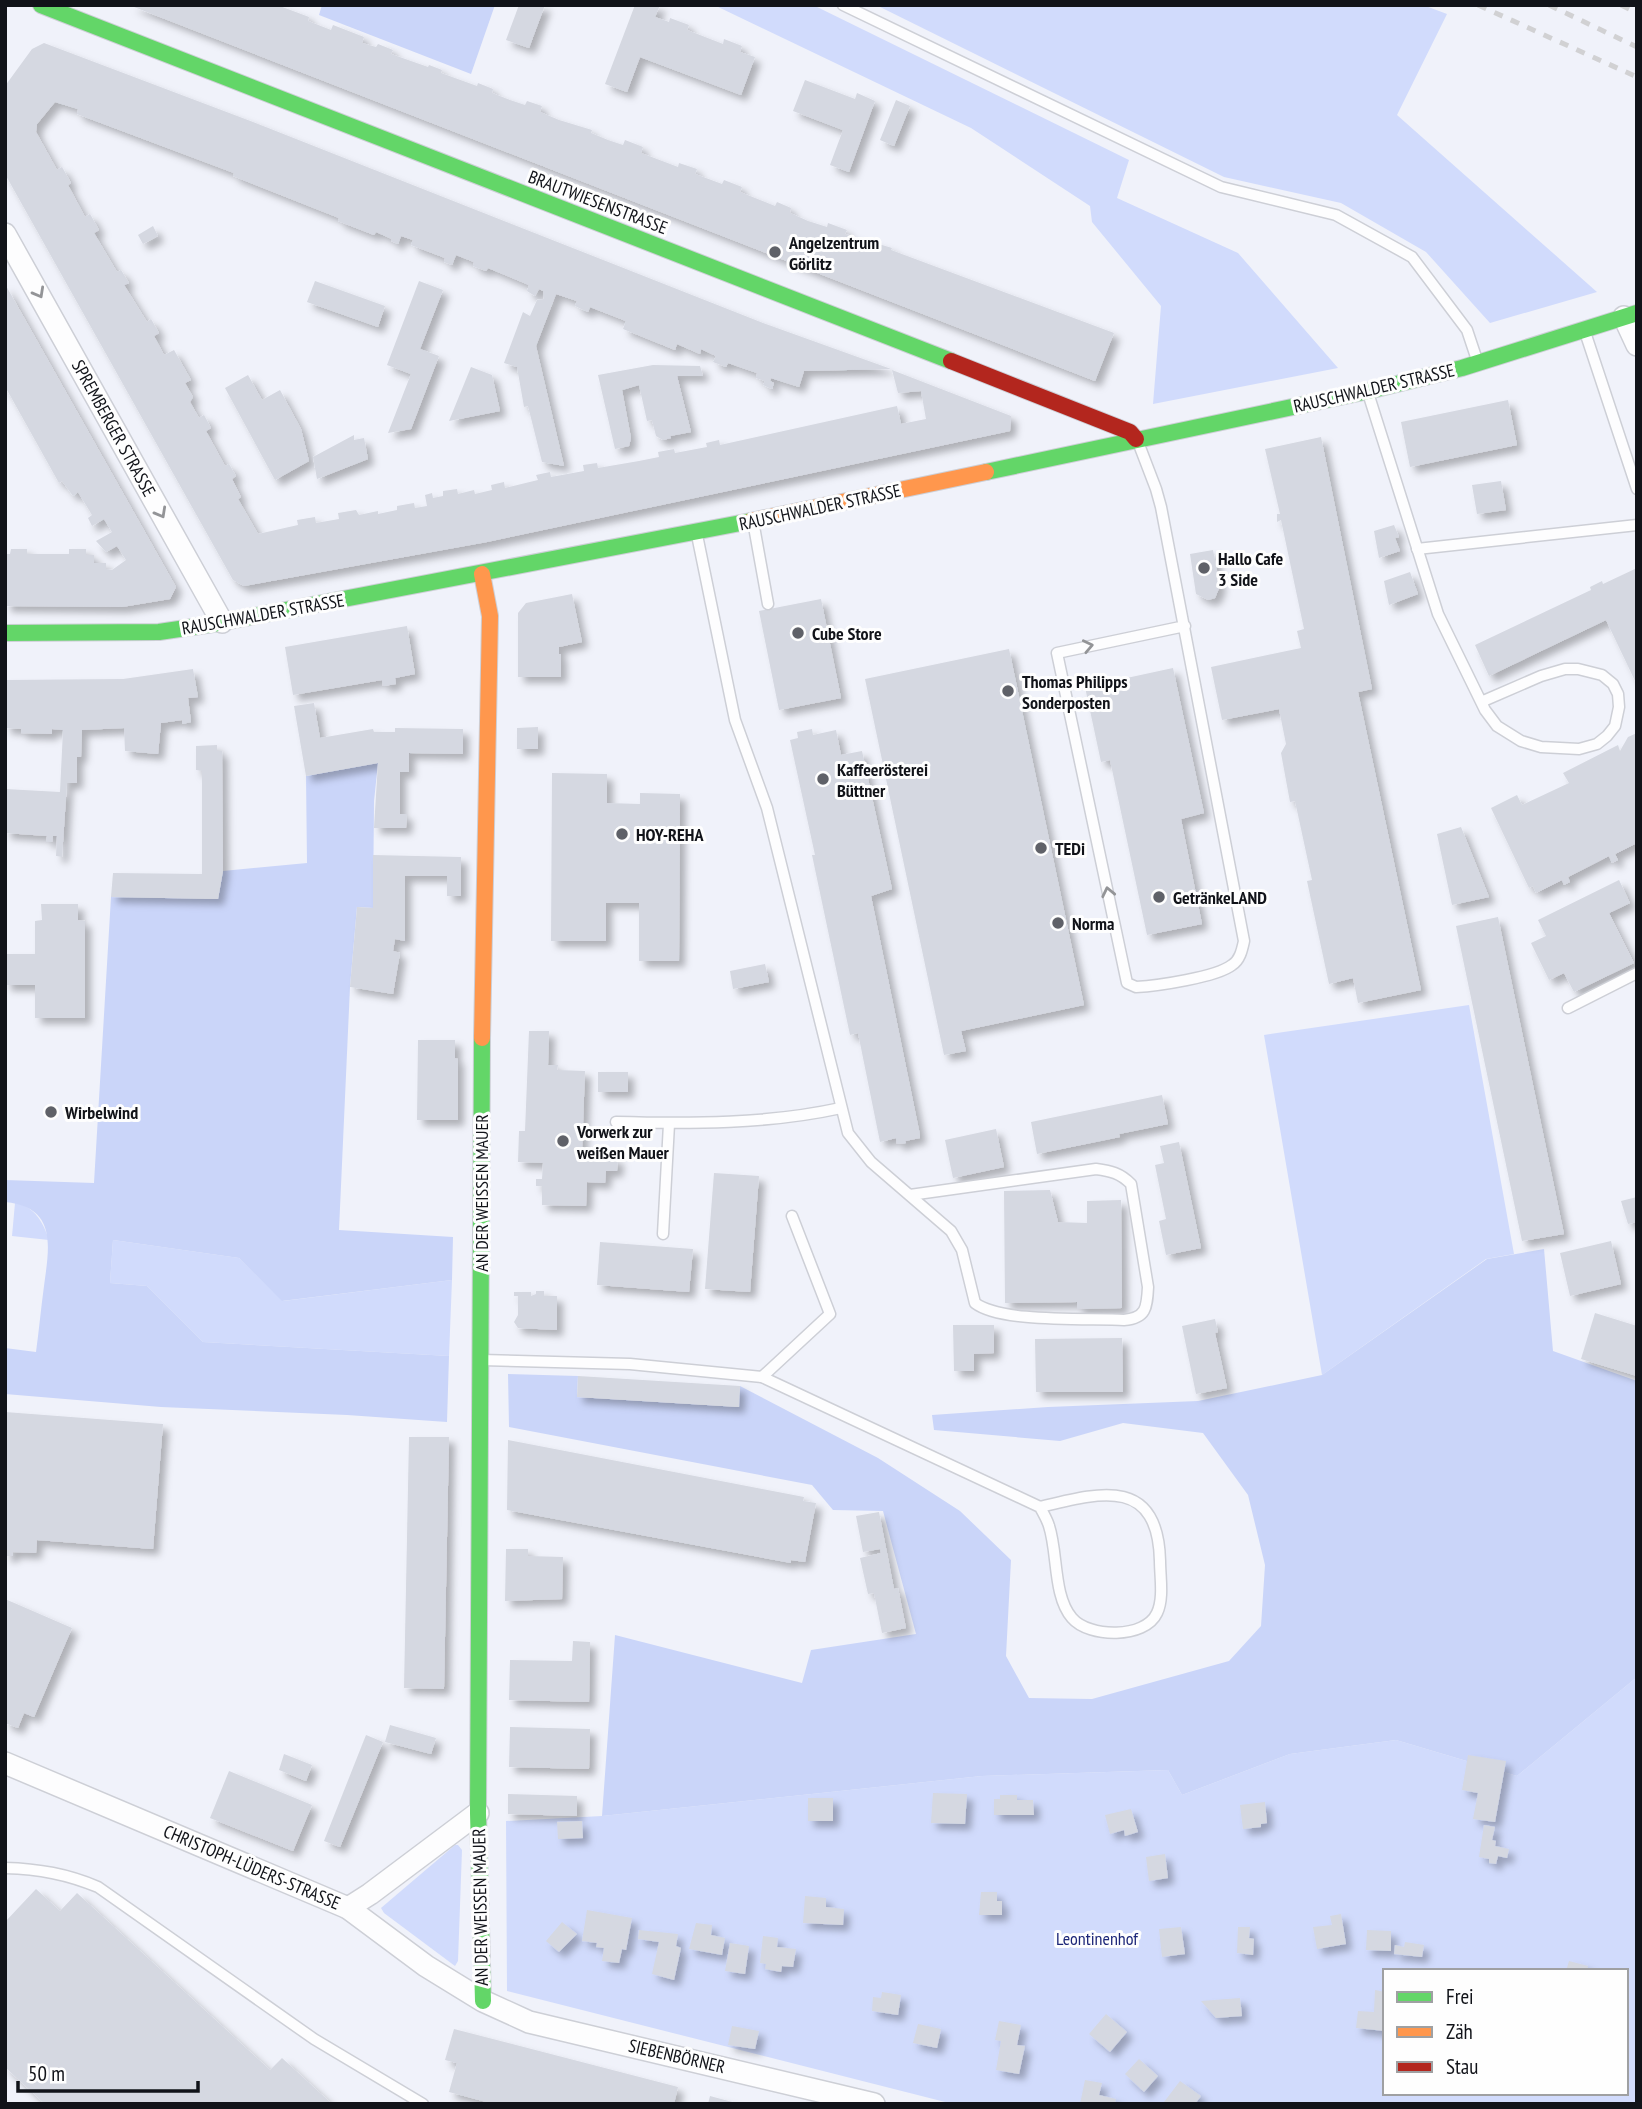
<svg xmlns="http://www.w3.org/2000/svg" width="1642" height="2109" viewBox="0 0 1642 2109" font-family="'PT Sans Narrow',sans-serif">
  <defs>
    <filter id="shadow"><feDropShadow dx="6" dy="6" stdDeviation="3.5" flood-color="#0004"/></filter>
  </defs>
  <rect width="100%" height="100%" fill="#f0f2fa"/>
  <g fill="#d1dbfc" fill-rule="evenodd">
    <polygon points="714,5 813,5 1129,160 1117,198 1238,253 1338,368 1153,404 1161,306 1092,222 1090,206 971,128"/>
    <polygon points="876,5 1423,5 1447,14 1397,115 1597,292 1490,323 1426,252 1341,203 1224,177"/>
    <polygon points="1469,1005 1514,1254 1486,1259 1322,1375 1264,1035"/>
    <path d="M 15,1203 C 36,1207 43,1223 49,1240 L 12,1236 Z"/>
    <polygon points="113,1240 239,1258 283,1301 452,1280 449,1356 203,1342 147,1286 110,1283"/>
    <path d="M 1637,1677 L 1637,2104 L 953,2104 L 507,1991 L 506,1821 L 602,1816 L 982,1776 L 1168,1770 L 1182,1795 L 1290,1754 L 1396,1740 L 1517,1776 ZM 1385,1971 L 1626,1971 L 1626,2093 L 1385,2093 Z"/>
    <polygon points="455,1845 458,1845 462,1850 458,1961 455,1966 384,1913 381,1908"/>
  </g>
  <g fill="#cad5f9">
    <polygon points="322,5 495,5 471,74 319,15"/>
    <path d="M 378,763 L 374,801 L 373,908 L 357,907 L 350,987 L 339,1230 L 453,1237 L 452,1280 L 282,1301 L 239,1258 L 113,1240 L 110,1283 L 147,1286 L 203,1342 L 449,1356 L 447,1422 L 347,1415 L 161,1407 L 5,1394 L 5,1348 L 36,1352 C 39,1330 41,1308 44,1286 C 49,1248 58,1207 5,1202 L 5,1180 L 94,1183 L 111,897 L 218,899 L 223,871 L 307,863 L 306,776 Z"/>
    <polygon points="1544,1249 1553,1351 1637,1381 1637,1677 1517,1776 1396,1740 1290,1754 1182,1795 1168,1770 982,1776 602,1816 615,1635 802,1683 811,1650 916,1634 883,1511 833,1510 812,1485 509,1427 508,1374 578,1376 577,1397 738,1407 740,1386 878,1458 960,1511 1011,1560 1006,1656 1029,1698 1092,1699 1229,1661 1261,1626 1265,1565 1248,1495 1203,1433 1123,1423 1060,1441 934,1430 932,1415 1048,1407 1198,1401 1322,1375 1487,1259"/>
  </g>
  <g fill="#d5d8e1" filter="url(#shadow)">
    <polygon points="129,5 277,5 309,17 308,21 331,30 333,25 364,37 362,43 376,47 378,44 393,50 391,54 428,67 429,65 442,70 441,73 477,86 478,83 493,89 492,93 510,100 525,105 527,101 542,106 540,112 559,120 592,130 591,133 608,140 623,145 625,140 643,147 641,153 678,167 679,163 697,169 695,174 722,184 724,180 742,187 740,192 775,206 777,202 791,208 790,213 808,221 827,227 828,223 847,230 845,234 892,248 891,250 1114,333 1095,381"/>
    <polygon points="519,5 545,5 529,48 506,40"/>
    <polygon points="635,5 660,5 655,17 669,22 670,18 689,25 687,30 723,44 724,39 742,46 740,52 755,57 741,95 640,57 627,92 605,84"/>
    <polygon points="44,43 253,122 763,323 891,369 804,371 799,387 771,378 770,381 774,383 772,389 763,385 765,381 756,378 757,373 728,363 726,367 713,362 716,356 701,349 700,354 677,344 675,350 623,329 626,321 590,307 588,312 575,306 577,301 556,294 536,346 564,466 542,462 528,406 524,407 517,367 504,363 523,312 530,316 537,300 544,299 543,291 539,289 535,296 527,291 529,285 488,268 486,271 473,266 474,262 456,255 452,265 444,262 445,258 411,245 413,240 401,236 398,244 391,241 392,239 376,232 374,235 338,221 339,218 233,176 234,173 77,114 78,109 55,102 37,124 36,132 57,170 62,167 71,183 68,185 85,217 90,214 99,230 94,233 117,272 121,270 129,283 124,285 134,301 147,322 151,319 159,333 154,336 164,355 174,350 191,380 185,383 193,397 190,402 199,418 204,415 211,428 206,431 225,466 229,464 236,476 232,479 241,497 238,499 258,534 298,525 297,520 315,517 316,523 339,519 338,513 356,510 359,515 378,511 378,514 397,510 397,506 414,503 415,508 427,506 425,495 432,493 433,498 443,496 443,491 457,489 458,494 474,490 475,494 492,490 491,485 504,482 505,488 538,480 536,475 550,472 551,477 584,471 583,465 597,463 598,468 639,461 659,457 658,452 674,449 675,453 707,447 706,443 719,440 720,445 897,406 901,424 926,419 921,391 898,393 892,370 1011,416 1010,431 487,542 244,586 233,580 5,174 5,86 32,49"/>
    <polygon points="805,80 855,99 857,93 875,101 849,172 830,165 843,130 793,111"/>
    <polygon points="896,100 910,106 894,146 880,140"/>
    <polygon points="153,226 158,236 143,244 138,235"/>
    <polygon points="315,281 385,306 378,327 307,302"/>
    <polygon points="419,281 443,290 420,349 439,356 411,429 388,433 411,374 387,365"/>
    <polygon points="5,284 176,587 170,599 122,607 5,606 5,554 10,554 11,549 27,549 27,554 69,554 69,549 86,549 86,555 94,555 94,563 106,563 106,569 112,570 126,560 117,546 106,552 96,541 112,532 104,519 92,526 88,518 92,515 78,492 73,496 62,481 59,483 7,390 5,391"/>
    <polygon points="653,365 700,366 703,376 677,376 691,432 670,436 671,438 663,440 656,436 652,420 647,421 639,385 622,390 631,438 629,446 615,449 598,375"/>
    <polygon points="471,367 492,375 500,411 449,421"/>
    <polygon points="248,375 262,400 280,390 301,429 309,461 275,480 225,388"/>
    <polygon points="1508,400 1517,445 1410,467 1401,422"/>
    <polygon points="354,435 354,440 364,438 368,459 317,479 313,457"/>
    <polygon points="1321,437 1372,689 1358,692 1421,990 1358,1003 1353,978 1329,984 1307,881 1312,880 1295,801 1290,802 1281,753 1286,744 1279,709 1222,720 1211,667 1301,648 1297,631 1304,629 1281,520 1277,522 1277,514 1280,514 1265,449"/>
    <polygon points="1501,481 1506,510 1477,514 1472,485"/>
    <polygon points="1394,525 1399,537 1395,538 1400,551 1379,558 1374,531"/>
    <polygon points="1213,550 1220,586 1215,598 1208,600 1196,594 1190,554"/>
    <polygon points="1637,568 1637,685 1606,620 1489,676 1475,645 1591,590 1590,587 1602,581 1603,584"/>
    <polygon points="1410,572 1418,594 1389,605 1384,581"/>
    <polygon points="572,594 582,642 559,647 559,654 561,654 561,677 518,677 518,613 526,603"/>
    <polygon points="821,599 841,698 779,710 759,611"/>
    <polygon points="407,626 415,674 395,678 396,684 383,686 382,680 293,695 285,647"/>
    <polygon points="1009,649 1084,1005 961,1031 966,1051 944,1055 865,679"/>
    <polygon points="1173,668 1204,813 1181,819 1202,924 1147,935 1110,760 1101,762 1085,687"/>
    <polygon points="193,669 198,697 188,698 191,722 182,724 182,720 161,723 158,754 125,751 124,728 82,730 81,757 77,757 77,783 67,783 62,857 56,856 57,836 53,836 52,842 46,842 47,836 5,833 5,789 60,792 63,730 52,729 52,734 21,733 21,729 5,728 5,680 123,679"/>
    <polygon points="314,703 320,738 373,729 374,732 395,732 395,728 463,729 463,754 409,753 409,772 400,772 400,814 407,814 406,828 374,828 378,763 306,776 294,706"/>
    <polygon points="538,727 538,749 517,749 517,728"/>
    <polygon points="812,729 813,735 836,730 841,755 862,751 892,889 871,896 920,1135 920,1138 905,1141 906,1143 897,1144 896,1138 880,1142 858,1033 850,1035 812,855 815,855 790,740 798,738 797,732"/>
    <polygon points="1637,733 1637,843 1615,854 1618,860 1612,863 1609,856 1568,877 1570,882 1564,885 1562,880 1536,893 1533,886 1529,888 1491,808 1517,795 1522,805 1569,783 1563,773 1618,745 1620,751 1628,737"/>
    <polygon points="217,745 217,751 222,751 223,871 218,899 111,897 113,873 202,874 202,771 196,770 196,746"/>
    <polygon points="552,773 607,774 607,803 640,804 640,793 680,794 679,961 639,961 639,903 606,903 606,941 551,941"/>
    <polygon points="1461,827 1489,897 1452,905 1437,834"/>
    <polygon points="373,855 461,857 461,896 447,896 447,876 405,876 405,941 395,939 393,951 400,953 393,994 350,987 357,907 373,908"/>
    <polygon points="1619,880 1630,903 1609,913 1634,963 1574,992 1564,973 1549,980 1531,943 1546,936 1538,920"/>
    <polygon points="41,904 78,904 78,920 85,921 85,1018 35,1018 35,985 5,985 5,954 35,954 35,921 42,920"/>
    <polygon points="1498,917 1564,1234 1522,1241 1456,926"/>
    <polygon points="765,964 769,982 733,989 730,971"/>
    <polygon points="529,1031 549,1031 548,1065 558,1065 557,1070 585,1071 582,1151 606,1152 606,1157 618,1158 617,1171 606,1171 605,1183 587,1182 586,1206 542,1205 542,1186 536,1186 536,1179 542,1179 543,1163 518,1162 519,1131 525,1131"/>
    <polygon points="418,1040 455,1040 455,1058 458,1059 458,1120 417,1120"/>
    <rect x="598" y="1072" width="30" height="20"/>
    <polygon points="1162,1095 1168,1124 1119,1134 1120,1137 1037,1154 1031,1122"/>
    <polygon points="996,1129 1004,1167 953,1178 945,1140"/>
    <polygon points="1179,1142 1201,1248 1166,1255 1159,1221 1166,1219 1155,1165 1164,1163 1160,1146"/>
    <polygon points="714,1173 759,1176 750,1292 705,1289"/>
    <polygon points="1050,1190 1058,1222 1087,1223 1087,1201 1121,1200 1122,1308 1077,1309 1077,1302 1005,1303 1004,1191"/>
    <polygon points="1637,1197 1637,1222 1628,1224 1621,1201"/>
    <polygon points="1611,1241 1621,1284 1570,1296 1560,1253"/>
    <polygon points="600,1242 693,1249 689,1292 597,1285"/>
    <polygon points="536,1291 544,1291 544,1296 557,1296 557,1330 518,1328 514,1322 518,1315 518,1296 514,1296 514,1292 531,1292 531,1296 536,1294"/>
    <polygon points="1595,1313 1637,1326 1637,1376 1581,1359"/>
    <polygon points="1215,1319 1218,1332 1215,1333 1227,1388 1196,1394 1182,1326"/>
    <polygon points="953,1325 994,1325 994,1353 974,1354 974,1371 954,1371"/>
    <polygon points="1122,1338 1123,1392 1036,1392 1035,1339"/>
    <polygon points="578,1376 740,1386 739,1407 577,1397"/>
    <polygon points="5,1412 163,1424 153,1549 37,1540 36,1553 13,1552 13,1556 5,1556"/>
    <polygon points="409,1437 449,1437 444,1689 404,1688"/>
    <polygon points="508,1440 804,1497 803,1501 816,1503 805,1562 791,1560 791,1563 507,1510"/>
    <polygon points="879,1512 894,1589 898,1588 906,1628 882,1633 874,1593 868,1594 860,1558 881,1553 880,1549 863,1552 856,1516"/>
    <polygon points="506,1549 528,1549 528,1556 563,1557 562,1599 505,1601"/>
    <polygon points="5,1599 72,1628 34,1717 24,1713 18,1728 5,1723"/>
    <polygon points="573,1641 590,1642 589,1702 509,1700 510,1660 572,1661"/>
    <polygon points="390,1725 436,1738 431,1754 385,1742"/>
    <polygon points="510,1727 590,1729 589,1769 509,1767"/>
    <polygon points="366,1735 383,1742 340,1847 324,1841"/>
    <polygon points="284,1754 312,1765 306,1781 279,1770"/>
    <polygon points="1468,1755 1506,1761 1495,1822 1473,1819 1478,1793 1462,1790"/>
    <polygon points="229,1771 312,1805 293,1851 210,1818"/>
    <polygon points="933,1793 967,1794 965,1824 931,1823"/>
    <polygon points="508,1794 577,1796 577,1816 508,1814"/>
    <polygon points="1000,1795 1017,1795 1017,1800 1033,1800 1034,1815 994,1815 994,1799 1000,1799"/>
    <rect x="808" y="1798" width="25" height="23"/>
    <polygon points="1265,1802 1267,1823 1261,1824 1261,1827 1243,1829 1240,1805"/>
    <polygon points="1131,1809 1138,1832 1125,1836 1124,1830 1110,1834 1105,1815"/>
    <polygon points="582,1821 583,1838 558,1839 557,1822"/>
    <polygon points="1484,1825 1495,1827 1492,1840 1496,1841 1495,1846 1509,1849 1507,1858 1498,1856 1496,1864 1489,1863 1489,1859 1479,1857"/>
    <polygon points="1165,1854 1168,1878 1149,1881 1146,1857"/>
    <polygon points="36,1889 60,1911 77,1893 270,2070 282,2058 332,2104 45,2104 5,2067 5,1922"/>
    <polygon points="981,1892 997,1892 997,1901 1002,1901 1002,1915 979,1915"/>
    <polygon points="805,1896 826,1898 826,1907 844,1909 843,1925 803,1923"/>
    <polygon points="587,1910 632,1918 626,1950 622,1949 619,1963 602,1961 604,1948 596,1947 597,1943 582,1941"/>
    <polygon points="1341,1914 1346,1944 1317,1949 1313,1927 1332,1925 1330,1916"/>
    <polygon points="562,1922 577,1934 559,1952 546,1941"/>
    <polygon points="696,1923 712,1925 711,1935 725,1938 722,1955 689,1949"/>
    <polygon points="1181,1927 1185,1954 1162,1957 1159,1929"/>
    <polygon points="1238,1927 1250,1927 1249,1938 1254,1939 1253,1955 1237,1953"/>
    <polygon points="639,1930 678,1934 676,1946 681,1948 674,1980 652,1974 659,1942 638,1939"/>
    <polygon points="1367,1930 1391,1931 1391,1951 1366,1950"/>
    <polygon points="763,1936 778,1938 777,1947 796,1949 793,1967 782,1966 781,1972 765,1969 766,1964 760,1963"/>
    <polygon points="1405,1942 1424,1945 1422,1957 1394,1954 1395,1945 1404,1947"/>
    <polygon points="730,1943 749,1946 745,1974 725,1971"/>
    <polygon points="1569,1961 1588,1966 1587,1971 1566,1971"/>
    <polygon points="1375,1990 1385,1992 1385,2031 1356,2028 1358,2011 1374,2012"/>
    <polygon points="882,1992 901,1995 898,2015 872,2011 873,1997 881,1998"/>
    <polygon points="1240,1998 1242,2016 1216,2018 1201,2001"/>
    <polygon points="1106,2014 1127,2032 1110,2052 1089,2034"/>
    <polygon points="999,2021 1021,2025 1017,2045 1025,2046 1019,2074 996,2070 1001,2041 995,2040"/>
    <polygon points="918,2024 941,2029 937,2048 913,2043"/>
    <polygon points="732,2026 759,2031 755,2049 728,2045"/>
    <polygon points="454,2029 678,2087 674,2104 494,2104 449,2092 457,2063 445,2060"/>
    <polygon points="1139,2059 1158,2076 1144,2092 1125,2074"/>
    <polygon points="1085,2080 1102,2083 1099,2095 1116,2099 1115,2104 1080,2104"/>
    <polygon points="1180,2081 1201,2096 1195,2104 1164,2102"/>
    <polygon points="710,2096 736,2103 736,2104 708,2104"/>
  </g>
  <g fill="none" stroke-linecap="round" stroke-linejoin="round">
    <g stroke="#cdcfd6" stroke-width="13">
      <g id="lane">
        <polyline points="843,5 1221,187 1336,215 1412,257 1467,330 1478,363"/>
        <polyline points="1584,329 1637,489"/>
        <polyline points="1368,393 1438,614 1485,710 1497,726 1521,741 1541,747 1579,749 1597,744 1607,736 1615,726 1619,707 1618,694 1613,684 1602,675 1578,669 1565,669 1541,676 1481,702"/>
        <path d="M 1138,442 L 1156,489 L 1161,507 L 1244,941 C 1242,950 1240,960 1232,965 C 1217,977 1157,986 1136,987 L 1127,983 L 1057,653 L 1185,626"/>
        <polyline points="753,521 768,604"/>
        <path d="M 697,535 L 735,720 L 767,808 L 848,1133 L 871,1162 L 951,1231 L 962,1250 L 975,1303 C 1001,1323 1088,1318 1124,1320 C 1146,1318 1147,1308 1148,1287 L 1131,1184 C 1120,1173 1111,1171 1096,1169 L 910,1195"/>
        <polyline points="1417,549 1637,525"/>
        <polyline points="1568,1008 1637,973"/>
        <path d="M 616,1122 C 691,1124 768,1124 841,1108"/>
        <polyline points="663,1234 669,1124"/>
        <path d="M 482,1360 L 630,1364 L 762,1377 L 1040,1507 C 1043,1513 1047,1519 1049,1526 C 1058,1553 1053,1596 1072,1618 C 1089,1638 1145,1639 1157,1613 C 1164,1598 1160,1577 1160,1561 C 1158,1475 1098,1493 1040,1507"/>
        <polyline points="762,1377 830,1314 792,1216"/>
        <path d="M 5,1868 C 39,1869 67,1874 98,1887 L 314,2039 L 423,2104"/>
      </g>
    </g>
    <g stroke="#cdcfd6" stroke-width="24">
      <g id="street">
        <polyline points="5,234 222,622"/>
        <polyline points="1624,317 1637,345"/>
        <polyline points="5,1763 348,1908 426,1966 483,2001 529,2022 874,2104"/>
        <polyline points="348,1908 370,1894 478,1813"/>
      </g>
    </g>
    <g stroke="#cdcfd6" stroke-width="18">
      <g id="fast">
        <polyline points="41,5 951,361"/>
        <polyline points="986,472 1368,391 1462,368 1637,313"/>
        <polyline points="5,633 159,632 213,624 751,521"/>
        <polyline points="482,1038 478,1813 483,2001"/>
      </g>
    </g>
    <g stroke="#cdcfd6" stroke-width="18">
      <g id="slow">
        <polyline points="751,521 986,472"/>
        <polyline points="482,574 490,616 482,1038"/>
      </g>
    </g>
    <g stroke="#cdcfd6" stroke-width="18">
      <polyline id="jam" points="951,361 1130,432 1136,439"/>
    </g>
    <use href="#lane" stroke="#fdfdfe" stroke-width="10"/>
    <use href="#street" stroke="#fdfdfe" stroke-width="21"/>
    <use href="#fast" stroke="#63d668" stroke-width="16"/>
    <use href="#slow" stroke="#ff974d" stroke-width="16"/>
    <use href="#jam" stroke="#b3261e" stroke-width="16"/>
    <g stroke="#d1d1d3" stroke-width="5" stroke-dasharray="9 9" stroke-linecap="butt">
      <polyline points="1478,5 1637,77"/>
      <polyline points="1549,5 1637,47"/>
      <polyline points="1621,5 1637,13"/>
    </g>
  </g>
  <defs><path id="oneway-chevron" d="M-2-3.5L2.5 0L-2 3.5" fill="none" stroke-width="1.6" stroke-linecap="round" stroke-linejoin="round" transform="scale(1.75)"/></defs>
  <g stroke="#939497">
    <use href="#oneway-chevron" transform="translate(39 293) rotate(61)"/>
    <use href="#oneway-chevron" transform="translate(161 513) rotate(61)"/>
    <use href="#oneway-chevron" transform="translate(1088 646) rotate(-12)"/>
    <use href="#oneway-chevron" transform="translate(1108 892) rotate(-102)"/>
  </g>
  <g fill="#5f6168" stroke="#fefefe" stroke-width="2.5">
    <circle cx="775" cy="252" r="7"/>
    <circle cx="1204" cy="568" r="7"/>
    <circle cx="798" cy="633" r="7"/>
    <circle cx="1008" cy="691" r="7"/>
    <circle cx="823" cy="779" r="7"/>
    <circle cx="622" cy="834" r="7"/>
    <circle cx="1041" cy="848" r="7"/>
    <circle cx="1159" cy="897" r="7"/>
    <circle cx="1058" cy="923" r="7"/>
    <circle cx="51" cy="1112" r="7"/>
    <circle cx="563" cy="1141" r="7"/>
  </g>
  <g text-anchor="middle" dominant-baseline="central" stroke-width="6" stroke-linejoin="round" paint-order="stroke">
    <g font-size="18" fill="#111319" stroke="#fefefe">
      <text transform="translate(598 202) rotate(21)">BRAUTWIESENSTRASSE</text>
      <text transform="translate(1374 388) rotate(-13)">RAUSCHWALDER STRASSE</text>
      <text transform="translate(114 428) rotate(61)">SPREMBERGER STRASSE</text>
      <text transform="translate(820 507) rotate(-12)">RAUSCHWALDER STRASSE</text>
      <text transform="translate(263 614) rotate(-10)">RAUSCHWALDER STRASSE</text>
      <text transform="translate(481 1193) rotate(-90)">AN DER WEISSEN MAUER</text>
      <text transform="translate(252 1867) rotate(23)">CHRISTOPH-LÜDERS-STRASSE</text>
      <text transform="translate(480 1907) rotate(-91)">AN DER WEISSEN MAUER</text>
      <text transform="translate(677 2056) rotate(13)">SIEBENBÖRNER</text>
    </g>
    <g font-size="18" font-weight="bold" fill="#111319" stroke="#fefefe" text-anchor="start">
      <text x="789" y="242">Angelzentrum<tspan x="789" dy="21">Görlitz</tspan></text>
      <text x="1218" y="558">Hallo Cafe<tspan x="1218" dy="21">3 Side</tspan></text>
      <text x="812" y="633">Cube Store</text>
      <text x="1022" y="681">Thomas Philipps<tspan x="1022" dy="21">Sonderposten</tspan></text>
      <text x="837" y="769">Kaffeerösterei<tspan x="837" dy="21">Büttner</tspan></text>
      <text x="636" y="834">HOY-REHA</text>
      <text x="1055" y="848">TEDi</text>
      <text x="1173" y="897">GetränkeLAND</text>
      <text x="1072" y="923">Norma</text>
      <text x="65" y="1112">Wirbelwind</text>
      <text x="577" y="1131">Vorwerk zur<tspan x="577" dy="21">weißen Mauer</tspan></text>
    </g>
    <g font-size="18" fill="#1c2678" stroke="#fefefe">
      <text x="1097" y="1938">Leontinenhof</text>
    </g>
  </g>
  <rect width="1642" height="2109" fill="none" stroke="#111319" stroke-width="14"/>
  <rect x="1383" y="1969" width="245" height="126" fill="#fefefe" stroke="#9fa0a2" stroke-width="2"/>
  <rect x="1397" y="1992" width="35" height="10" fill="#63d668" stroke="#9fa0a2" stroke-width="2"/>
  <text x="1446" y="2004" font-size="21" fill="#111319">Frei</text>
  <rect x="1397" y="2027" width="35" height="10" fill="#ff974d" stroke="#9fa0a2" stroke-width="2"/>
  <text x="1446" y="2039" font-size="21" fill="#111319">Zäh</text>
  <rect x="1397" y="2062" width="35" height="10" fill="#b3261e" stroke="#9fa0a2" stroke-width="2"/>
  <text x="1446" y="2074" font-size="21" fill="#111319">Stau</text>
  <path d="M18 2081v10h180v-10" fill="none" stroke="#111319" stroke-width="3.5"/>
  <text x="28" y="2081" font-size="21" fill="#111319" stroke="#fefefe" stroke-width="5" paint-order="stroke">50 m</text>
</svg>
